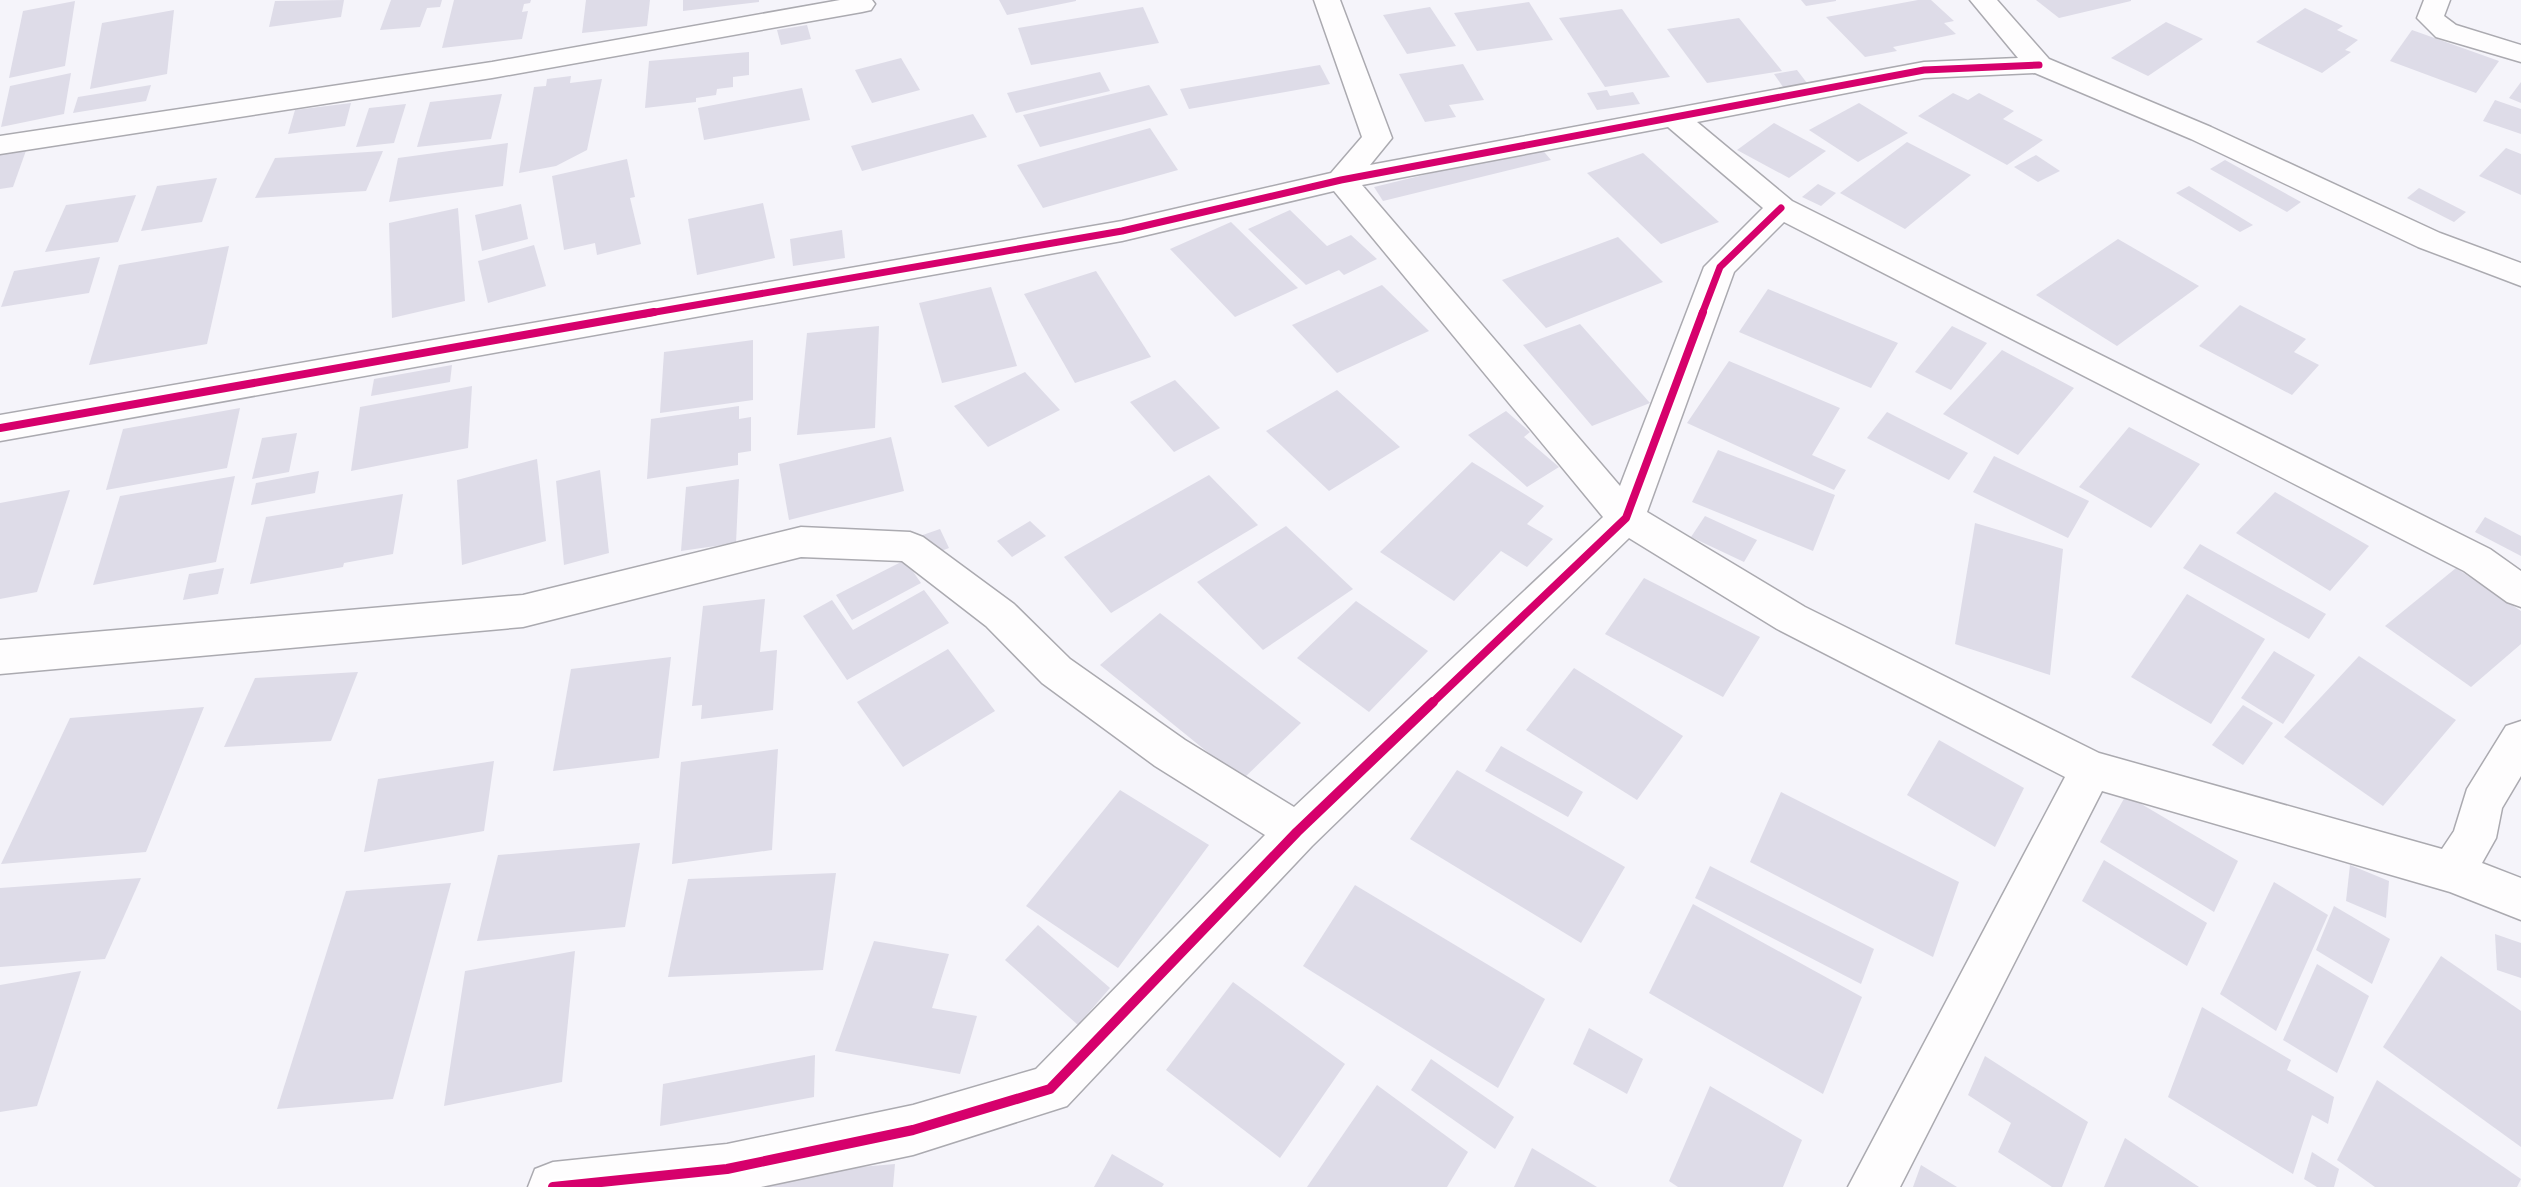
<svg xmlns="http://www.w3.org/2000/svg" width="2521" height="1187" viewBox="0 0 2521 1187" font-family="'Archivo Narrow',sans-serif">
  <rect width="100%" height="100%" fill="#f5f4fa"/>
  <g fill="#dedce8">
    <polygon points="344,0 341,17 269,27 275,1"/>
    <polygon points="391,0 442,0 440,7 427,8 420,27 380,30"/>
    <polygon points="454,0 531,0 530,3 524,4 522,12 528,11 522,39 442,48"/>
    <polygon points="586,0 650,0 647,26 582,33"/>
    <polygon points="683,0 759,0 759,2 683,11"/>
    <polygon points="999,0 1076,0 1076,1 1007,15"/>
    <polygon points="1801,0 1836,0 1836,1 1806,6"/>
    <polygon points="1918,0 1931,0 1954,21 1944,23 1956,34 1893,47 1897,51 1865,57 1826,17"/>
    <polygon points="2036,0 2131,0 2131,1 2059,18"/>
    <polygon points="75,1 65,66 9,78 23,11"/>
    <polygon points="1529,2 1553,40 1477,51 1454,13"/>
    <polygon points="1143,7 1159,43 1031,65 1018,28"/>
    <polygon points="1430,7 1456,46 1407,54 1383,15"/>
    <polygon points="2305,8 2343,26 2337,30 2358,40 2345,50 2351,52 2322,73 2256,42"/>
    <polygon points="1622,9 1670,77 1605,87 1559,18"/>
    <polygon points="174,10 167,74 90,89 102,23"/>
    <polygon points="1739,18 1782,71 1707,83 1667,29"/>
    <polygon points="2166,22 2203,39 2148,76 2111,58"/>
    <polygon points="807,25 811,39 781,45 777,30"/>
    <polygon points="2412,30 2499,61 2476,93 2390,61"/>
    <polygon points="749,52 749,75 733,77 733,87 717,89 716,95 696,98 696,102 645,108 649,61"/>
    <polygon points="901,58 920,90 872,103 855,70"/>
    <polygon points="1463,64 1484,100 1449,105 1456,117 1425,122 1399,74"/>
    <polygon points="1320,65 1330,84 1189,109 1180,89"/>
    <polygon points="1797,70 1807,83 1783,87 1774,74"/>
    <polygon points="1100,72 1110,91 1016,113 1007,93"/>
    <polygon points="71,73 64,114 1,127 10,86"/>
    <polygon points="571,76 570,83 602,79 587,150 556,166 519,173 534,87 546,86 547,79"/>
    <polygon points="2521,82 2521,103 2509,98"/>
    <polygon points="151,85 146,101 73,113 78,97"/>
    <polygon points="1149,85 1168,115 1040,147 1023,115"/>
    <polygon points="802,88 810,120 704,140 698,108"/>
    <polygon points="1607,90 1610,96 1633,92 1640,104 1597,110 1587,93"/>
    <polygon points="1953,93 1968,100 1979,93 2014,111 2003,119 2043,140 2007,165 1918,116"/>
    <polygon points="502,94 491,139 417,147 430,102"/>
    <polygon points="2495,100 2521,109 2521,134 2483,121"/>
    <polygon points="351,103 345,126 288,134 295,110"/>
    <polygon points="1859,103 1908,133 1858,162 1809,130"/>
    <polygon points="406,104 394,143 356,147 369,108"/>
    <polygon points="973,114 987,137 862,171 851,146"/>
    <polygon points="1774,123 1826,151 1789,178 1737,150"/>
    <polygon points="1150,128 1178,170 1043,208 1017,165"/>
    <polygon points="1907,142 1971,175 1905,229 1840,193"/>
    <polygon points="508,143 503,186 389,202 398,158"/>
    <polygon points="28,145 13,187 0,189 0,149"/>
    <polygon points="1540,147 1551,160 1383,201 1374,187"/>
    <polygon points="2506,148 2521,154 2521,195 2479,176"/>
    <polygon points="383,151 366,191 255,198 275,158"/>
    <polygon points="1643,153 1719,222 1661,244 1587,173"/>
    <polygon points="2036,155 2060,171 2038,182 2014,167"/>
    <polygon points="627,159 635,197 630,198 641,244 597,255 595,243 564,250 552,176"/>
    <polygon points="2225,160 2301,202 2287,212 2210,169"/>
    <polygon points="217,178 202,222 141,231 157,186"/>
    <polygon points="1818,184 1836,193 1821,206 1802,197"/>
    <polygon points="2189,186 2253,225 2240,232 2176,193"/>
    <polygon points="2419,188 2466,212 2454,222 2407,198"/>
    <polygon points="136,195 118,242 45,252 66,205"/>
    <polygon points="763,203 775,258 697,275 688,219"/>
    <polygon points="521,204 528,239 482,251 475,215"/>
    <polygon points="458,208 465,301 392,318 389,223"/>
    <polygon points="1290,210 1327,246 1351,235 1377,259 1344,275 1339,270 1306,285 1248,229"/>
    <polygon points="1231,222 1298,288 1235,317 1170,249"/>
    <polygon points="842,230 845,258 793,266 790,239"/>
    <polygon points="1618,237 1663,282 1546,328 1502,280"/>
    <polygon points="2118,239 2199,286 2117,346 2036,295"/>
    <polygon points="534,245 546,286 488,303 478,261"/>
    <polygon points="229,246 207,344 89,365 119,265"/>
    <polygon points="100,257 89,293 1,307 14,271"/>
    <polygon points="1096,271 1151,357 1075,383 1024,294"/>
    <polygon points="1382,285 1429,331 1337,373 1292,325"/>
    <polygon points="991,287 1017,366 942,383 919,303"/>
    <polygon points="1768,289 1898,343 1871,388 1739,332"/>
    <polygon points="2240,305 2306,339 2294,352 2319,365 2292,395 2199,346"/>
    <polygon points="1580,324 1650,403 1592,426 1523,345"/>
    <polygon points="879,326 875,428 797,435 807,333"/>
    <polygon points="1952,326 1987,343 1951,390 1915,372"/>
    <polygon points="753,340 753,400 660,413 664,352"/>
    <polygon points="2002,350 2074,388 2018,455 1943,414"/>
    <polygon points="1729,361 1840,408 1812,455 1846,470 1834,490 1687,423"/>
    <polygon points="452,365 450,382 371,396 374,379"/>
    <polygon points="1025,372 1060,410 988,447 954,406"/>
    <polygon points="1175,380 1220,428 1174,452 1130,402"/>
    <polygon points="472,386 468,448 351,471 360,407"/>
    <polygon points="1337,390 1400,447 1329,491 1266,431"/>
    <polygon points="739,406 739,419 751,417 751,451 738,453 738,465 647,479 651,419"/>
    <polygon points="240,408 227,468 106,490 123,429"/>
    <polygon points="1506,411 1530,432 1524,437 1559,467 1527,487 1468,435"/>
    <polygon points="1887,412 1968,453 1949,480 1867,438"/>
    <polygon points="2129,427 2200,464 2151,528 2079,487"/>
    <polygon points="297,433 289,472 252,479 262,438"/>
    <polygon points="891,437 904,491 789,520 779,464"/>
    <polygon points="1718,450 1835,495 1813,551 1692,502"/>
    <polygon points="1994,456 2089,501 2068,538 1973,492"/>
    <polygon points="537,459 546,541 462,565 457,480"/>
    <polygon points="1472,462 1544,506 1527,524 1553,539 1527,567 1501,551 1454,601 1380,552"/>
    <polygon points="600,470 609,553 564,565 556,481"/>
    <polygon points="319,471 315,493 251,505 256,483"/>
    <polygon points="1209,475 1258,525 1111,613 1064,557"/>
    <polygon points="235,476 216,562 93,585 120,496"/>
    <polygon points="739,479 736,543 681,551 686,487"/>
    <polygon points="70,490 37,592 0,599 0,503"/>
    <polygon points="2275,492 2369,546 2330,591 2236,533"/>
    <polygon points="403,494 393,554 344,563 343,567 250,584 266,517"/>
    <polygon points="1705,516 1757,540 1744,562 1691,537"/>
    <polygon points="2485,517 2521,536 2521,556 2475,532"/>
    <polygon points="1030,521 1046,536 1012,557 997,541"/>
    <polygon points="1975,523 2063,549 2050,675 1955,644"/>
    <polygon points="1286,526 1353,589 1263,650 1197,582"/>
    <polygon points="940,529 949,548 926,557 917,537"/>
    <polygon points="2200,544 2326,614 2309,639 2183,568"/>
    <polygon points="905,560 921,583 852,620 836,595"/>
    <polygon points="224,568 218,594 183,600 189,574"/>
    <polygon points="2456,568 2521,611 2521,644 2471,687 2385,626"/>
    <polygon points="1644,578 1760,637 1723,697 1605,634"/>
    <polygon points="924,590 949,623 847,680 803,616 832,600 853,630"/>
    <polygon points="2187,594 2265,639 2211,724 2131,677"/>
    <polygon points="765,599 760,652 777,650 773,710 701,719 702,705 692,706 703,606"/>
    <polygon points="1356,601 1428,651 1369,712 1297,658"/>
    <polygon points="1160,613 1301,723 1242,780 1100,665"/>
    <polygon points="948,649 995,711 903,767 857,702"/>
    <polygon points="2274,651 2315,675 2283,724 2241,698"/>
    <polygon points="2359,656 2456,720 2383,806 2284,737"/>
    <polygon points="671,657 659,758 553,771 571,669"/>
    <polygon points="1574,668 1683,736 1637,800 1526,730"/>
    <polygon points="358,672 331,741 224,747 255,678"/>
    <polygon points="2243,705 2273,723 2243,765 2212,745"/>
    <polygon points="204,707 146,852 1,864 70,718"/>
    <polygon points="1939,740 2024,788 1995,847 1907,795"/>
    <polygon points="1501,746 1583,792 1568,817 1485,771"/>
    <polygon points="778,749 772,850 672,864 681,762"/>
    <polygon points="494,761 484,831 364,852 378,779"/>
    <polygon points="1457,770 1625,867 1581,943 1410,839"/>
    <polygon points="1120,790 1209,845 1118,968 1026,906"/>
    <polygon points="1781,792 1959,882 1933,957 1750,862"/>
    <polygon points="2126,795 2238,861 2214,912 2100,842"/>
    <polygon points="640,843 625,927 477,941 498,855"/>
    <polygon points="2104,860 2207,923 2187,966 2082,901"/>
    <polygon points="2350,865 2389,881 2386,918 2346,901"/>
    <polygon points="1710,866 1874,949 1861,984 1695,898"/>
    <polygon points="836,873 823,970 668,977 688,879"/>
    <polygon points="141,878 105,959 0,967 0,888"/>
    <polygon points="2274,882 2328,915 2276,1031 2220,994"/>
    <polygon points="451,883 393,1099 277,1109 346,891"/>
    <polygon points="1355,885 1545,999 1498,1088 1303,966"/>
    <polygon points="1693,904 1862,997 1823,1094 1649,993"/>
    <polygon points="2334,906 2390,939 2372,984 2316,950"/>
    <polygon points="1038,925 1110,988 1078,1025 1005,960"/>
    <polygon points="2495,934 2521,943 2521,978 2497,970"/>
    <polygon points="874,941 949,954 932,1008 977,1016 960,1074 835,1051"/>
    <polygon points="575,951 562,1082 444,1106 465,971"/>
    <polygon points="2441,956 2521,1011 2521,1147 2383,1047"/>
    <polygon points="2317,964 2369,996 2337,1073 2283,1040"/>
    <polygon points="81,971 37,1106 0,1112 0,985"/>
    <polygon points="1233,982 1345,1064 1280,1158 1166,1070"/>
    <polygon points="2202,1007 2291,1060 2287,1070 2334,1097 2328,1124 2312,1115 2293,1174 2168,1097"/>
    <polygon points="1589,1028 1643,1059 1627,1094 1573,1064"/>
    <polygon points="815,1055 814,1097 660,1126 663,1084"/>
    <polygon points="1985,1056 2088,1122 2062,1187 2052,1187 1998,1152 2011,1123 1968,1095"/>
    <polygon points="1431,1059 1514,1117 1495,1149 1411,1090"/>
    <polygon points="2377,1080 2521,1179 2517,1187 2375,1187 2337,1160"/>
    <polygon points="1377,1085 1468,1152 1447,1187 1307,1187"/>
    <polygon points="1710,1086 1802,1140 1783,1187 1678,1187 1669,1181"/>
    <polygon points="2125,1138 2199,1187 2104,1187"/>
    <polygon points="1532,1148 1597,1187 1514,1187"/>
    <polygon points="2312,1152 2339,1169 2334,1187 2317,1187 2304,1179"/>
    <polygon points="1112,1154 1164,1184 1162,1187 1094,1187"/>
    <polygon points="895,1164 893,1187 766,1187 767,1175"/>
    <polygon points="1921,1165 1957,1187 1913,1187"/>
  </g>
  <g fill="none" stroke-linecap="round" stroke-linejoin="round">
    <g stroke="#abaab0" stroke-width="3">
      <g id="minor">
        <polygon points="840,0 872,0 875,4 871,10 862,12 492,78 0,154 0,136 492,62"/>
        <path d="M 1314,0 L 1340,0 L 1392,138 L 1370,165 L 1924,62 L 2018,58 L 1970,0 L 1997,0 L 2049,59 L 2211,127 L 2440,233 L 2521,263 L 2521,286 L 2418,247 L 2191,139 L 2035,73 L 1924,78 L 1697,122 L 1792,201 L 2490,549 L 2521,571 L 2521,607 L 2507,602 L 2464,571 L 1784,222 L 1734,272 L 1647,512 L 1805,607 L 2099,753 L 2442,849 L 2454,831 L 2467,789 L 2506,726 L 2521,721 L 2521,776 L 2502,808 L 2496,838 L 2482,863 L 2521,878 L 2521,920 L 2450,892 L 2102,791 L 1900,1187 L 1848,1187 L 2065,777 L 1777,629 L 1629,538 L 1312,846 L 1067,1106 L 913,1155 L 761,1187 L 528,1187 L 535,1169 L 553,1162 L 727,1144 L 913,1105 L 1036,1069 L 1265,835 L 1155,766 L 1042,683 L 986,626 L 902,561 L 801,557 L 523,627 L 0,674 L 0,640 L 523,595 L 801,527 L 910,532 L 923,537 L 1014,604 L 1070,659 L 1185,740 L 1294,807 L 1603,517 L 1334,191 L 1122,241 L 0,441 L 0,415 L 1122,221 L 1331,173 L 1362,137 ZM 1668,127 L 1763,208 L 1704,267 L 1620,486 L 1362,185 Z"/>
        <polygon points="2424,0 2450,0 2444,16 2456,25 2521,45 2521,62 2436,37 2417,18"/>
      </g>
    </g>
    <use href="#minor" fill="#fefdfe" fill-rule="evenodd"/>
    <g stroke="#fff" stroke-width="10">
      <g id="cycleway-far2">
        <polyline points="644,314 1122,231 1341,180 1924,70 2039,65"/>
        <polyline points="1702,314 1720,267 1781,208"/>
      </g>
    </g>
    <g stroke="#fff" stroke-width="12">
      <g id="cycleway-far1">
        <polyline points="0,428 654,312"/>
        <polyline points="1431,704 1626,518 1703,312"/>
      </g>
    </g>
    <g stroke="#fff" stroke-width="15">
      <polyline id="cycleway" points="553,1187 727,1169 913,1130 1050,1089 1297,832 1433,702"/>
    </g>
    <use href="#cycleway-far2" stroke="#d6006c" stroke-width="7"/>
    <use href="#cycleway-far1" stroke="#d6006c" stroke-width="8"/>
    <use href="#cycleway" stroke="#d6006c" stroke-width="10"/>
  </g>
</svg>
